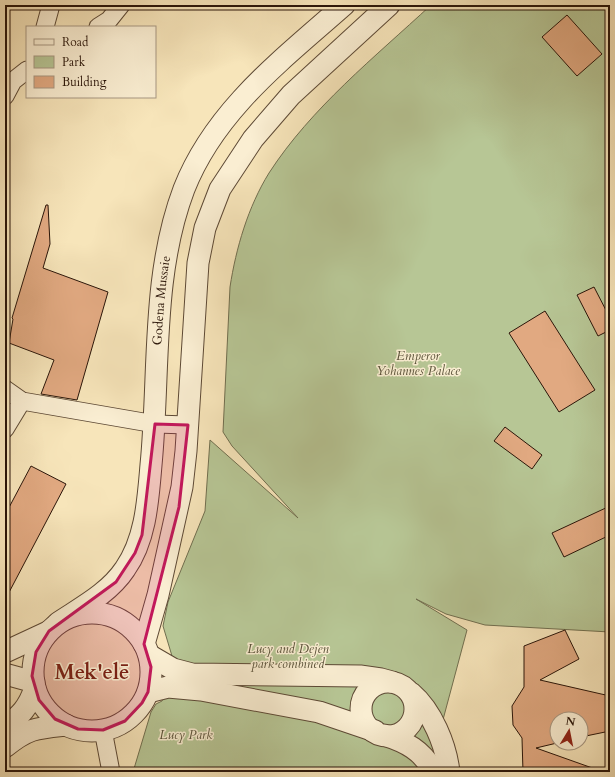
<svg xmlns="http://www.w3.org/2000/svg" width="615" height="777" viewBox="0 0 615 777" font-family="Cardo,serif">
  <rect width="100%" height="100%" fill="#f7e5ba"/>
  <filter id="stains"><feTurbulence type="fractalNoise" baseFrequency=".005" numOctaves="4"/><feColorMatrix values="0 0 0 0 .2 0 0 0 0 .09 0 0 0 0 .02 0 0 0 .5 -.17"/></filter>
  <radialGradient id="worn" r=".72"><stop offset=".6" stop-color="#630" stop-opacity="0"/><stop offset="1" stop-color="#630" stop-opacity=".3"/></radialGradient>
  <path fill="#b7c695" stroke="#706e4f" d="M 431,5 L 610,5 L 610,632 L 485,625 L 446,614 L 416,599 L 467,630 L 429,772 L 133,772 L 151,712 L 156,704 L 162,701 L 168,687 L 172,656 L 163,626 L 168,602 L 205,511 L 210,440 L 298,518 L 232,446 L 223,432 L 230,287 C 236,248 248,207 269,173 C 311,108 375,57 431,5 Z"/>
  <g fill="#e1a981" stroke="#2a1509">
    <polygon points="567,15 602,54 577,76 542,37"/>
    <polygon points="46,205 48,205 50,244 43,268 108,292 77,400 41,394 54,360 9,343 13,319 12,318"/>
    <polygon points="594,287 610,318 610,330 598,336 577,295"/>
    <polygon points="545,311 595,390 559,412 509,333"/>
    <polygon points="505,427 542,455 532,469 494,441"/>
    <polygon points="31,466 66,484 5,600 5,515"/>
    <polygon points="610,506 610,535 564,557 552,533"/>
    <polygon points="565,630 579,659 540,680 610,696 610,731 581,737 581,719 557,719 557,743 536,748 598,770 597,772 523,772 522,738 513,725 512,706 524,687 524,646"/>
  </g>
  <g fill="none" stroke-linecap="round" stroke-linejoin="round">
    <g stroke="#5d4935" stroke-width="19">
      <g id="minor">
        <polyline points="45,27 51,5"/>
        <polyline points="98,27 109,20 121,5"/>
        <polyline points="5,96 13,81 27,70"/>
        <polyline points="5,389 22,401 155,424 188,425"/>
        <polyline points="5,429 22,401"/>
        <polyline points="103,730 111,772"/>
      </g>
    </g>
    <g stroke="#5d4935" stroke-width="23">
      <g id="tertiary">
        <circle cx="92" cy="672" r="59"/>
        <path id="s1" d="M 58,623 C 82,607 109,593 125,569 C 146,539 148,500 151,465 C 160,373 151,276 184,189 C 215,110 283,59 344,5"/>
        <polyline points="144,644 158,595 182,487 186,451 198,263 205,228 220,189 253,139 291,95 389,5"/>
        <polyline points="5,652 48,632"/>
        <polyline points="149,655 173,669 192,674 360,676 381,679 392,682"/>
        <polyline points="5,674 34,682"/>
        <circle cx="388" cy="709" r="27"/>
        <polyline points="148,692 168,687 201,690 319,712 375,731"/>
        <path d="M 411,693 C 432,711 446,745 449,772"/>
        <path d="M 5,727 C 21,715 28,708 35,688"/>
        <path d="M 384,735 C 406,742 422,750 434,772"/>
        <path d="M 5,747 C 28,728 37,728 66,725"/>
      </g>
    </g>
    <use href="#minor" stroke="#faeed2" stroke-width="17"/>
    <use href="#tertiary" stroke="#faeed2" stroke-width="21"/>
  </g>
  <path fill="#c2185b" fill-opacity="0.2" stroke="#c2185b" stroke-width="3" stroke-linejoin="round" d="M 155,424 L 188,425 L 179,507 L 144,644 L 151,667 L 148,692 L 142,703 L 125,721 L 103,730 L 78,729 L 55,719 L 39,700 L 32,676 L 36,652 L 49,631 L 116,582 L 135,553 L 142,535 Z"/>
  <g text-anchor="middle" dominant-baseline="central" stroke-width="3" stroke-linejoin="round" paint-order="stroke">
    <g font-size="13" fill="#2a1509" stroke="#faeed2">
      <text stroke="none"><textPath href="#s1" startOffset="360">Godena Mussaie</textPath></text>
    </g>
    <g font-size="13" font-style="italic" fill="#5b533a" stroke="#faeed2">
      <text x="418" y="356">Emperor<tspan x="418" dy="15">Yohannes Palace</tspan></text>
      <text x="288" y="649">Lucy and Dejen<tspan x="288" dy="15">park combined</tspan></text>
      <text x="186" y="735">Lucy Park</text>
    </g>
    <g font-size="21" font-weight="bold" fill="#7a1f14" stroke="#faeed2">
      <text x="92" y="672">Mek'elē</text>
    </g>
  </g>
  <rect width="615" height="777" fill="none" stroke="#f7e5ba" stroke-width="20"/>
  <rect x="6" y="6" width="603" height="765" fill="none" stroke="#2a1509" stroke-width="2"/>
  <rect x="10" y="10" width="595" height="757" fill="none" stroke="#2a1509"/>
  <rect x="26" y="26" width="130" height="72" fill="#faeed2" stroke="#a79782"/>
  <rect x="34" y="39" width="20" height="6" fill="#faeed2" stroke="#a79782"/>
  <text x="62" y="46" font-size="12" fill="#2a1509">Road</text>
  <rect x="34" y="56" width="20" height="12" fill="#b7c695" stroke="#a79782"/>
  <text x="62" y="66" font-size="12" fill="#2a1509">Park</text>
  <rect x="34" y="76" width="20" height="12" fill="#e1a981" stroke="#a79782"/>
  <text x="62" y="86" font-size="12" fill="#2a1509">Building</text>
  <g transform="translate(569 731) rotate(10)"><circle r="19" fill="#faeed2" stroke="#a79782"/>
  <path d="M0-3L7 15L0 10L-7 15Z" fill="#8f2418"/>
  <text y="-6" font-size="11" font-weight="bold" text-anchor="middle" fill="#2a1509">N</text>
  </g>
  <rect width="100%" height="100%" filter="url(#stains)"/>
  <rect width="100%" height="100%" fill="url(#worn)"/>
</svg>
